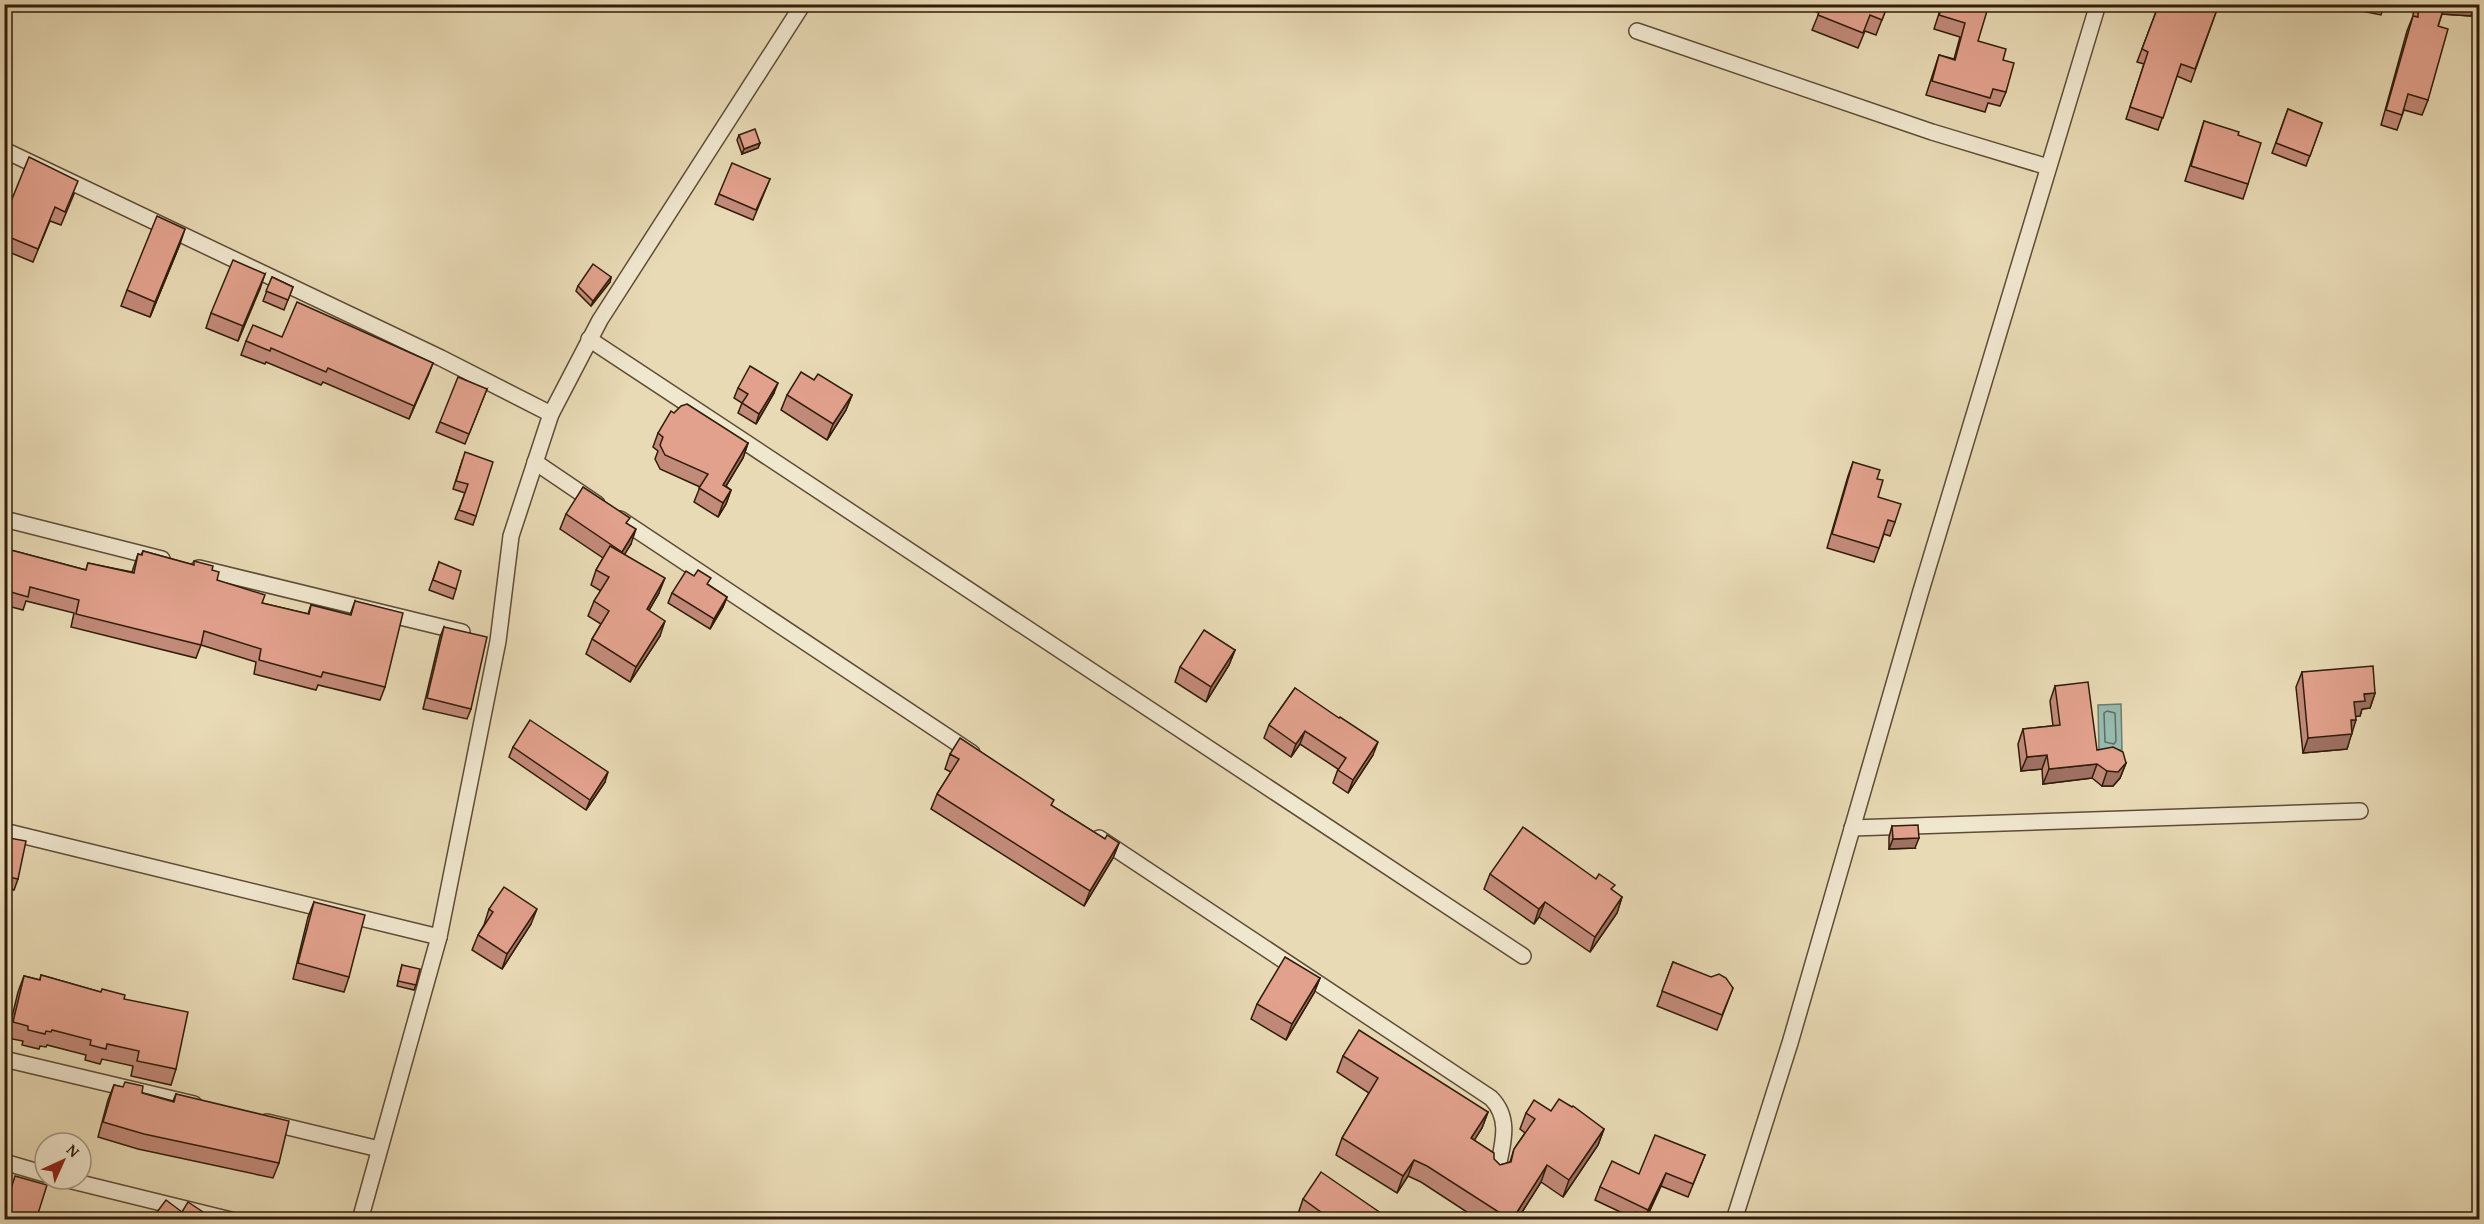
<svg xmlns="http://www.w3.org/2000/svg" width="2484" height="1224" viewBox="0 0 2484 1224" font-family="'Gentium Book Plus',serif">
  <rect width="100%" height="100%" fill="#e8dab5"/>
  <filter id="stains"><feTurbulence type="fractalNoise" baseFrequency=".00333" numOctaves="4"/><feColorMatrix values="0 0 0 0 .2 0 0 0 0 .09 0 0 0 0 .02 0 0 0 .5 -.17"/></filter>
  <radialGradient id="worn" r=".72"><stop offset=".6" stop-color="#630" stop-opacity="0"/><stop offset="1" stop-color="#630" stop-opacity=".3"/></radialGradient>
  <polygon fill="#97baaf" stroke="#6e7b6d" stroke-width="1.5" points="2121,704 2122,750 2099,750 2098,705"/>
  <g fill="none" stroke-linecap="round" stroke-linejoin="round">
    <polygon stroke="#646b5c" stroke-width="1.5" points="2107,711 2115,713 2116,741 2114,744 2105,742 2104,713"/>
    <g stroke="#5f4c35" stroke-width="18">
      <g id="street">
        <polyline points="1637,31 1932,132 2048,167"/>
        <polyline points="4,150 441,358 551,414"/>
        <polyline points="589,339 1523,956"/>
        <polyline points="535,462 597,504"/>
        <polyline points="4,519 162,559"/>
        <polyline points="620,519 972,753"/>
        <polyline points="199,568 462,632"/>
        <polyline points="1852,828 2360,811"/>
        <polyline points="4,831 439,937"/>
        <path d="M 1099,838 L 1491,1098 C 1512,1119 1502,1146 1497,1172"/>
        <polyline points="4,1059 194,1104"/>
        <polyline points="267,1122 379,1149"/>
        <polyline points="4,1162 45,1174"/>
        <polyline points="64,1179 231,1220"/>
        <polyline points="360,1220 439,937 498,641 511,536 551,414 600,320 803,4"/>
        <polyline points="1734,1220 1790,1043 1920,594 2098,4"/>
      </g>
    </g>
    <use href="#street" stroke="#f0e7cf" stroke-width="15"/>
  </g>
  <g fill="#c28a79" stroke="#311c0a" stroke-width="1.5">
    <polygon points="1814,4 1888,4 1876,35 1865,31 1858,48 1812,30 1819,13 1812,10"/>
    <polygon points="1942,4 1966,4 1978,41 2006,92 2000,106 1988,103 1985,112 1926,95 1939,55 1954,59 1960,37 1934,29"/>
    <polygon points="2159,4 2219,4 2191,82 2177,76 2158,130 2126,119 2144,64 2137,62"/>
    <polygon points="2342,4 2384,4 2381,15 2341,7"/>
    <polygon points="2414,4 2475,4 2471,16 2442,14 2438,26 2428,100 2422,115 2404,110 2397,130 2381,125 2407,31 2413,16"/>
    <polygon points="2288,109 2322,123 2306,166 2272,153"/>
    <polygon points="2204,121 2238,135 2248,184 2243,199 2185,181"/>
    <polygon points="739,135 760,143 758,148 742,154 737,140"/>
    <polygon points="770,179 753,220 715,204 719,194"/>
    <polygon points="74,194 61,225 50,221 33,262 4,250 4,204 10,204"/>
    <polygon points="180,244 150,317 121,306 127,290"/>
    <polygon points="265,274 238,341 206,328 211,313"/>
    <polygon points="272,277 293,287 284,310 263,301"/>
    <polygon points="611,277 610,282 591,306 576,291 578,286"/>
    <polygon points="282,337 433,363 409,419 323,382 321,385 266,362 265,364 241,355 246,341"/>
    <polygon points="814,380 852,395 846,410 827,440 781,410 787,395"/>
    <polygon points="738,388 774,393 756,424 738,413 742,403 734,398"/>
    <polygon points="487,389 465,444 436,432 440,422"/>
    <polygon points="658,433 748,443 743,458 726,486 731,490 726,504 718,517 694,502 700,487 660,469 655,459 658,451 653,447"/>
    <polygon points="462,461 476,516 473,525 455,519 465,493 453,489"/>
    <polygon points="1853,462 1895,522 1890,536 1884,534 1874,562 1827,548 1848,476"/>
    <polygon points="566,514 627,524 631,544 624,554 659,593 649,610 660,636 630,682 586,654 592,639 601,624 588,616 594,601 601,591 591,585 596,570 603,558 560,529"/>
    <polygon points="7,549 86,570 88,563 132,572 138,554 141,555 143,551 212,570 217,580 262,603 308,614 311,605 350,615 355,601 385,687 380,700 318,685 316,690 254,674 256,662 201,645 196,658 71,627 74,613 26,601 23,610 4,605 4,556"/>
    <polygon points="439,562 456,589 453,599 429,590"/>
    <polygon points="709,585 727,597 723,607 710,629 668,603 672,593"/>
    <polygon points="444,627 471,709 467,719 423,709 440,637"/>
    <polygon points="1235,650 1229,665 1206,702 1175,682 1180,667"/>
    <polygon points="2302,672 2375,693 2370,708 2362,709 2360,716 2356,716 2347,749 2303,753 2296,687"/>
    <polygon points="2055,686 2097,750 2126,763 2120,778 2113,786 2102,786 2092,778 2043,784 2042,769 2021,771 2018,744 2023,729 2053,726 2050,701"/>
    <polygon points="1295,688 1373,755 1348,793 1333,783 1338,769 1300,744 1291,757 1264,738 1269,725"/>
    <polygon points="513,747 605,782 586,810 509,757"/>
    <polygon points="950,754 1052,806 1105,839 1119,843 1113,858 1084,906 931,809 937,794 951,772 945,769"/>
    <polygon points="1892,826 1915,848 1889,849 1889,837"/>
    <polygon points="4,837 18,879 14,890 4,887"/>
    <polygon points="1490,874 1612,890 1622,897 1617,913 1590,952 1539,917 1534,924 1484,889"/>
    <polygon points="314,902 349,977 344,992 293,979 308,917"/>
    <polygon points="489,909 531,924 502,969 472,950 478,935 484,925"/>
    <polygon points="1673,962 1733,988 1717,1030 1657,1006"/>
    <polygon points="402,965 416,985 414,990 397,986"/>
    <polygon points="41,975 124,999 176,1069 171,1085 131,1076 133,1066 102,1059 100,1064 85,1060 86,1055 47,1045 46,1047 40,1046 39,1049 22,1045 23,1041 7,1038 18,992 24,976 40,980"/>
    <polygon points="1320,978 1314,993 1286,1040 1251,1019 1257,1004"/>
    <polygon points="1343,1056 1488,1112 1482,1128 1474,1140 1500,1165 1510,1162 1514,1149 1525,1133 1520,1129 1526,1113 1551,1111 1604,1129 1598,1145 1563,1197 1541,1182 1517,1220 1479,1220 1421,1182 1408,1176 1397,1193 1336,1155 1342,1138 1369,1093 1337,1072"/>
    <polygon points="114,1085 173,1101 176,1094 279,1163 273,1178 138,1149 98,1137 108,1100"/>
    <polygon points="1705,1155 1688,1197 1661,1186 1647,1217 1633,1218 1595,1200 1600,1187 1639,1174"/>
    <polygon points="1303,1199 1391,1220 1296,1220"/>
  </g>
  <g fill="#9e7163" stroke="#311c0a" stroke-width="1.5">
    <polygon points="2445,4 2475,4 2471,16 2441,14"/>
    <polygon points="760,143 758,148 742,154 744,149"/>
    <polygon points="185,229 180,244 150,317 155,302"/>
    <polygon points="265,274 260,289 238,341 243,326"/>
    <polygon points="611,277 610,282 591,306 593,301"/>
    <polygon points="433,363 428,376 409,419 414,406"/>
    <polygon points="778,383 774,393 756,424 759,414"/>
    <polygon points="852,395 846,410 827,440 833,424"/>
    <polygon points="748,443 743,458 718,499 723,485"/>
    <polygon points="731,490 726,504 718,517 723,503"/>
    <polygon points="636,529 631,544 617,567 622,552"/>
    <polygon points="665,578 659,593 641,624 647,609"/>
    <polygon points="727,597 723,607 710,629 714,619"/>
    <polygon points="665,621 660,636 630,682 636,667"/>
    <polygon points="1235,650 1229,665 1206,702 1211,687"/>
    <polygon points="2375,693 2370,708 2362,709 2360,716 2349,717 2354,702 2364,694"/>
    <polygon points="2351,720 2356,720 2347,749 2303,753 2308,738"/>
    <polygon points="1305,731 1300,744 1291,757 1296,744"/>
    <polygon points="1378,742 1373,755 1348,793 1353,780"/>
    <polygon points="2047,755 2042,769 2021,771 2027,757"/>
    <polygon points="2126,763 2120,778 2113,786 2102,786 2107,771"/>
    <polygon points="2097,764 2092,778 2043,784 2049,769"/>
    <polygon points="608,772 605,782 586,810 590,800"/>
    <polygon points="1919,838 1915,848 1889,849 1893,839"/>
    <polygon points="1119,843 1113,858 1084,906 1090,891"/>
    <polygon points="1622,897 1617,913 1590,952 1595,937"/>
    <polygon points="1545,902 1539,917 1534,924 1539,909"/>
    <polygon points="537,909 531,924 502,969 507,954"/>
    <polygon points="1320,978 1314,993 1286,1040 1292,1024"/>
    <polygon points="1488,1112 1482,1128 1465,1155 1471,1138"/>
    <polygon points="1604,1129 1598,1145 1563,1197 1569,1180"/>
    <polygon points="1414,1160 1408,1176 1397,1193 1403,1176"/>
    <polygon points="1547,1165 1541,1182 1517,1220 1512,1220"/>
    <polygon points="1666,1173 1661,1186 1645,1220 1648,1210"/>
  </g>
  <g fill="#e2a18d" stroke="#311c0a" stroke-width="1.5">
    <polygon points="1822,4 1888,4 1882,20 1870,15 1863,33 1818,15"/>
    <polygon points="1943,4 1966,4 1987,11 1978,41 2006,49 2003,60 2014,63 2006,92 1993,89 1990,98 1932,81 1939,55 1955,60 1965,23 1939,15"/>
    <polygon points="2159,4 2219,4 2195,69 2181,64 2163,118 2130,107 2148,52 2142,49"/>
    <polygon points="2418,4 2445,4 2438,26 2448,29 2428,100 2408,94 2402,115 2386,110 2413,16 2418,17"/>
    <polygon points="2288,109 2322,123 2310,156 2276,143"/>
    <polygon points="2204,121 2239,132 2238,135 2261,143 2248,184 2191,166"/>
    <polygon points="755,129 760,143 744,149 739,135"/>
    <polygon points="29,157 78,181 65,212 55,207 38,249 4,235 4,204 5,202 10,204"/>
    <polygon points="732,163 770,179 756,210 719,194"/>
    <polygon points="157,216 185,229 155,302 127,290"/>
    <polygon points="233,260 265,274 243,326 211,313"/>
    <polygon points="593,264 611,277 593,301 578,286"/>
    <polygon points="272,277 293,287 288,300 266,291"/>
    <polygon points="297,302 433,363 414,406 328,368 326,372 271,348 270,351 246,341 253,325 282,337"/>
    <polygon points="750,366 778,383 759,414 742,403 748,394 738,388"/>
    <polygon points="801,372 814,380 818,374 852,395 833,424 787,395"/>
    <polygon points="458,377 487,389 469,434 440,422"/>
    <polygon points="687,404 748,443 723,485 731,490 723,503 699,488 708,474 665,455 660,445 663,437 658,433 671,411 674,413 681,406"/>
    <polygon points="465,452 493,462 476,516 459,510 468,484 456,481"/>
    <polygon points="1853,462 1880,470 1877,479 1883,480 1878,497 1901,504 1895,522 1888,520 1879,548 1832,534"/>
    <polygon points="583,487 630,518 626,523 636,529 622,552 566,514"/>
    <polygon points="610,546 665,578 647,609 665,621 636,667 592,639 609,611 594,601 609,577 596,570"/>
    <polygon points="7,549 86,570 88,563 134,573 138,554 142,555 143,551 194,565 194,561 213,566 212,570 219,572 217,580 265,595 262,603 309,614 311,605 351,615 355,601 403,613 385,687 323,672 321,677 259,660 261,649 204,631 201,645 76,614 79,600 30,587 28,597 4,590 4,559"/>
    <polygon points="439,562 461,571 456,589 433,580"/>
    <polygon points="698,570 711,578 707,584 727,597 714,619 672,593 686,571 694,576"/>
    <polygon points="444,627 487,637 471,709 427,698"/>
    <polygon points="1204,630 1235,650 1211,687 1180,667"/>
    <polygon points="2373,666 2375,693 2364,694 2365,701 2354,702 2356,720 2351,720 2352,734 2308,738 2302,672"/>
    <polygon points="2088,682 2097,750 2113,747 2123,752 2126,763 2118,772 2107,771 2097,764 2049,769 2047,755 2027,757 2023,729 2060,725 2055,686"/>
    <polygon points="1295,688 1339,718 1340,717 1378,742 1353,780 1338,770 1346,758 1305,731 1296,744 1269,725"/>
    <polygon points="530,720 608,772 590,800 513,747"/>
    <polygon points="960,738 1054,800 1051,805 1105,839 1107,835 1119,843 1090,891 937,794 959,759 950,754"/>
    <polygon points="1918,825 1919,838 1893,839 1892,826"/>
    <polygon points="1523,827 1596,879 1599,874 1615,885 1611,889 1622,897 1595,937 1545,902 1539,909 1490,874"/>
    <polygon points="4,837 26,841 18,879 4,876"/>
    <polygon points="504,887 537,909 507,954 478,935 493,912 489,909"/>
    <polygon points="314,902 365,915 349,977 298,963"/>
    <polygon points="1285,957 1320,978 1292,1024 1257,1004"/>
    <polygon points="1673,962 1711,977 1719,974 1726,978 1733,988 1722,1015 1662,991"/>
    <polygon points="402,965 420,969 416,985 398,981"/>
    <polygon points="41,975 101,992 102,989 125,995 124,999 188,1012 176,1069 137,1061 139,1051 107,1044 106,1049 90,1045 91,1040 52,1030 51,1032 46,1031 45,1034 28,1030 28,1026 13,1022 24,976 40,980"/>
    <polygon points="1359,1030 1488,1112 1471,1138 1494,1153 1494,1159 1500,1165 1511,1162 1514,1149 1535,1119 1526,1113 1534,1100 1551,1111 1559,1099 1572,1107 1573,1106 1604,1129 1569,1180 1547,1165 1512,1220 1511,1220 1427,1166 1414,1160 1403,1176 1342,1138 1378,1078 1343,1056"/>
    <polygon points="125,1082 143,1086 142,1093 174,1102 176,1094 289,1121 279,1163 144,1134 103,1122 114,1085 123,1087"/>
    <polygon points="1655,1135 1705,1155 1693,1184 1666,1173 1648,1210 1600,1187 1612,1161 1639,1174"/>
    <polygon points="1321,1172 1391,1220 1332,1220 1303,1199"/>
    <polygon points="15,1176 47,1185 36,1220 4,1220 4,1211"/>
    <polygon points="166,1200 182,1212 188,1202 215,1220 151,1220"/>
    <polygon points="1636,1212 1652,1220 1632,1220"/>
    <polygon points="126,1215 131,1217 131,1220 123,1220"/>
  </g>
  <rect width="2484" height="1224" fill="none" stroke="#e8dab5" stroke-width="24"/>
  <rect x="6" y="6" width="2472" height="1212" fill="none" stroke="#311c0a" stroke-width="3"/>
  <rect x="12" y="12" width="2460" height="1200" fill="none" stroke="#311c0a" stroke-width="1.5"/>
  <g transform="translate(63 1161) rotate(45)"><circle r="28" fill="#f0e7cf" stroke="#a49680" stroke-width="1.5"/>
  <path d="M0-4.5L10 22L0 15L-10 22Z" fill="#8f2418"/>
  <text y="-9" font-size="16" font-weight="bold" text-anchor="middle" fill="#311c0a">N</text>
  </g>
  <rect width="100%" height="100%" filter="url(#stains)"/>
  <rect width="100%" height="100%" fill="url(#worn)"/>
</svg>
